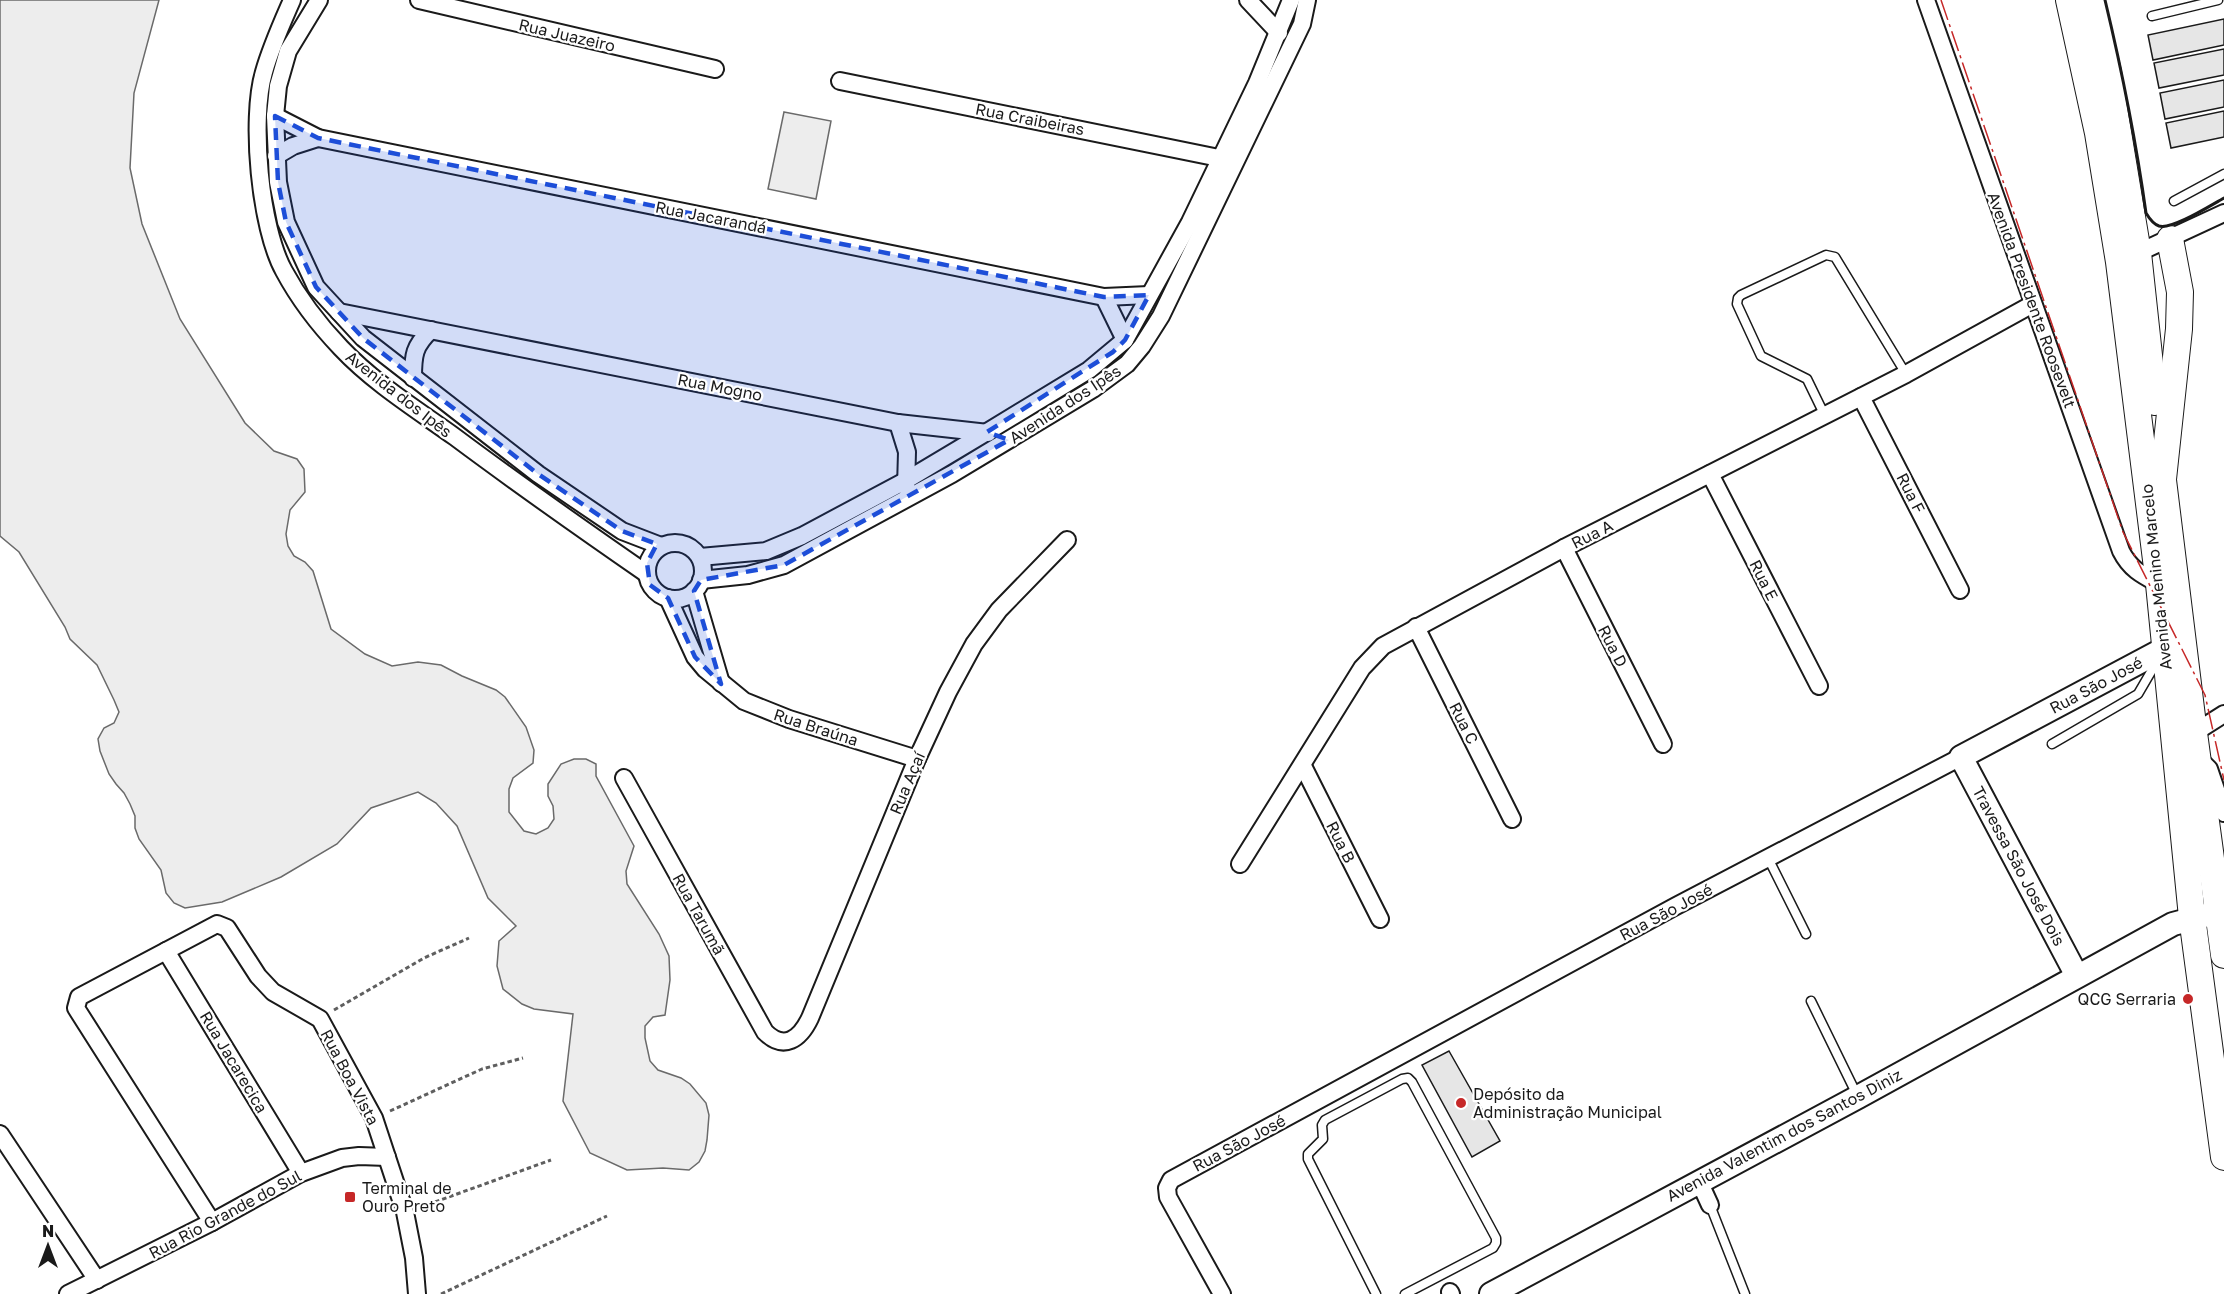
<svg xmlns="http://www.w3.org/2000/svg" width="2224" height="1294" viewBox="0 0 2224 1294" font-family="'Golos Text',sans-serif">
  <rect width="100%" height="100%" fill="#fff"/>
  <g fill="#ededed" stroke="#6a6a6a" stroke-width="1.5">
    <polygon points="0,0 159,0 134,93 130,168 142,224 180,319 245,423 274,451 297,459 304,469 305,492 290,510 286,534 288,546 294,556 305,562 313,571 331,629 365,654 392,666 418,662 441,665 462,676 496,690 505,697 526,727 534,750 533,763 513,778 509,789 509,812 524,831 536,834 548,828 554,819 553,806 548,796 548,784 561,764 574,759 586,759 596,764 596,776 634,846 626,871 627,884 659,934 669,956 670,980 665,1015 653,1017 645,1026 645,1038 650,1061 658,1070 681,1078 690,1084 706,1103 709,1115 707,1140 705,1151 699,1162 689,1170 663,1168 627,1170 590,1153 563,1101 573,1014 534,1009 522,1004 503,989 497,966 499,941 516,926 488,898 457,826 436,803 418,792 371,808 337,844 281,877 222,902 185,908 174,903 166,893 161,870 139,839 135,828 135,816 130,804 124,793 116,784 109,774 100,751 98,739 104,728 114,723 119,712 114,700 97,665 70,639 65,627 19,552 0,536"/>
    <polygon points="784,112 831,121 816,199 768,189"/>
  </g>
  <g fill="#e6e6e6" stroke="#1a1a1a" stroke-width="1.5">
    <polygon points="2224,19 2224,45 2153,60 2148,35"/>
    <polygon points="2224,49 2224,75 2159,88 2154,63"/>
    <polygon points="2224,80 2224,107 2165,119 2160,93"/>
    <polygon points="2224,111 2224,137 2171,148 2166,123"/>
    <polygon points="1449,1051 1500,1141 1472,1157 1422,1065"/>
  </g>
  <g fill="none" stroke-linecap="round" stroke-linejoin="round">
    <g stroke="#1a1a1a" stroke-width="11">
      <g id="lane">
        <polyline points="2152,16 2218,0"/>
        <polyline points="2174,201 2224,174"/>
        <polyline points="1825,416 1807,379 1761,356 1737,304 1738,298 1741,295 1826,255 1835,257 1906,374"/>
        <polyline points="2052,744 2138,694 2159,658"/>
        <polyline points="1768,858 1806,934"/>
        <polyline points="1811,1001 1857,1095"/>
        <polyline points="1710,1205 1745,1294"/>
        <polyline points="1376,1294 1308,1159 1308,1154 1323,1139 1322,1125 1325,1120 1402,1079 1408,1078 1412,1082 1496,1238 1496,1243 1493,1248 1405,1294"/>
      </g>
    </g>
    <g stroke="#1a1a1a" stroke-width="20">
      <g id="street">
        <path d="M 292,0 C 282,23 271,47 264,72 C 250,119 260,228 284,271 C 299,299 319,325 341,348 C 374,383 416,409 455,437 C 518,484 582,529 647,574"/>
        <polyline points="319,0 288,51 278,86 275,116 278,182 286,222 316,287 363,338 538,474 622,531 661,546"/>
        <polyline points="419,0 715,69"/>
        <polyline points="1248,0 1279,33"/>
        <path d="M 1926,0 L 2121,551 C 2130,569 2142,575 2159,584"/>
        <polyline points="840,81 1219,158"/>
        <polyline points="275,116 318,138 1104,297 1149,295"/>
        <polyline points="276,156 293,146 318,138"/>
        <polyline points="2129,257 2224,213"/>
        <polyline points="1104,297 1125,340"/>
        <polyline points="339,312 898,423 988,433"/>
        <path d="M 413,378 C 413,355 414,346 431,330"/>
        <polyline points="1861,397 1960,590"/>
        <polyline points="898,423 907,452 906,487"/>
        <polyline points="1710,474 1819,686"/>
        <circle cx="675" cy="571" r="28"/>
        <polyline points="1564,548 1663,744"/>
        <polyline points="700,557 766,551 802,536 905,481 987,432 1089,370 1125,340 1190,222 1257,83 1291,0"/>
        <polyline points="701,580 748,575 784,565 952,474 1093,389 1127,364 1142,346 1161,316 1302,24 1307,0"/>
        <polyline points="694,591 721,683"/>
        <polyline points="668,598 695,657 705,669 744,701 789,719 917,759"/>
        <polyline points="1416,627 1512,819"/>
        <polyline points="2194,733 2224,714"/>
        <polyline points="2204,764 2209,769 2224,813"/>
        <polyline points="1303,766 1380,919"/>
        <path d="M 624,778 L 765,1032 C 784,1051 800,1039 810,1018 L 917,759 L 948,692 L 974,644 L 999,610 L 1067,540"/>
        <polyline points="1240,864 1362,668 1383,646 1564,548 1906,374 2033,304"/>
        <polyline points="166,951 301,1173"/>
        <polyline points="0,1134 97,1280"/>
        <polyline points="1699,1181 1710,1205"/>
        <polyline points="212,1222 76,1008 79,997 217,924 227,928 258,976 273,992 320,1019 374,1118 405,1212 414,1258 417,1294"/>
        <polyline points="1450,1292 1451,1294"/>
        <polyline points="68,1294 212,1222 301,1173 342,1158 359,1156 387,1157"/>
        <polyline points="1222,1294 1168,1197 1167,1188 1171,1180 1676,906 1961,757"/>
      </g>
    </g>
    <g stroke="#1a1a1a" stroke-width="26">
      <g id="secondary">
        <polyline points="2077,976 1961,757 2164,649"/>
        <polyline points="1491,1294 1858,1097 2173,924 2207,915"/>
      </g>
    </g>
    <g stroke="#1a1a1a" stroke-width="28">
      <g id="primary">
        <polyline points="2069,0 2098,133 2119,262 2159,584 2192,917 2224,1157"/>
        <polyline points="2091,0 2108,72 2138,253 2154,402"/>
        <polyline points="2162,472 2194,733 2224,955"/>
        <polyline points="2163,479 2179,329 2180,292 2170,239"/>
      </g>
    </g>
    <g stroke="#5f5f5f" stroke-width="3" stroke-dasharray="4.5 3" stroke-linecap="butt">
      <polyline points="334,1010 424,958 469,938"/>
      <polyline points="390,1111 482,1069 523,1058"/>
      <polyline points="421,1207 551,1160"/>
      <polyline points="441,1294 607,1216"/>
    </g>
    <use href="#lane" stroke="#fff" stroke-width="8"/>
    <use href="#street" stroke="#fff" stroke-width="16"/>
    <use href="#secondary" stroke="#fff" stroke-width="22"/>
    <use href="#primary" stroke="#fff" stroke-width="26"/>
    <path stroke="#1a1a1a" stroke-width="3" d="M 2105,0 C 2122,71 2136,141 2146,213 C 2149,218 2153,224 2159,226 C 2172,230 2211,205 2224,198"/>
    <polyline stroke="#c62828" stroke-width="1.5" stroke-dasharray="21 4.5 3 4.5" stroke-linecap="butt" points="1941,0 2123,532 2205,695 2224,780"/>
  </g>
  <path fill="#1d4ed8" fill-opacity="0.2" stroke="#1d4ed8" stroke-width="4.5" stroke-dasharray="12 8" stroke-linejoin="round" d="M 275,116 L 318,138 L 1104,297 L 1149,295 L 1125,340 L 1113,352 L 987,432 L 1009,440 L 784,565 L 701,580 L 694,591 L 721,684 L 695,657 L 668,598 L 650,585 L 647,563 L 657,544 L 622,531 L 538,474 L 363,338 L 316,287 L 286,222 L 278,182 Z"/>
  <g fill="#c62828" stroke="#fff" stroke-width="2">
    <circle cx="2188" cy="999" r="6"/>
    <circle cx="1461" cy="1103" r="6"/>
    <rect x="344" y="1191" width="12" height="12" rx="3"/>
  </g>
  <g text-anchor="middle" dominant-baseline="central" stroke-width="4.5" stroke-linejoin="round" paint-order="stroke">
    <g font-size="16" fill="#1a1a1a" stroke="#fff">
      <text transform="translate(567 35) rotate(13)">Rua Juazeiro</text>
      <text transform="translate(1030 119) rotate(11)">Rua Craibeiras</text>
      <text transform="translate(711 217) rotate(11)">Rua Jacarandá</text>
      <text transform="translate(2032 300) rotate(70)">Avenida Presidente Roosevelt</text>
      <text transform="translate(720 387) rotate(11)">Rua Mogno</text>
      <text transform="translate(399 394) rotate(38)">Avenida dos Ipês</text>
      <text transform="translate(1065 404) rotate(-33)">Avenida dos Ipês</text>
      <text transform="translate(1911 493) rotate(63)">Rua F</text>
      <text transform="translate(1592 534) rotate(-27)">Rua A</text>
      <text transform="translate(2156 577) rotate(-96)">Avenida Menino Marcelo</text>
      <text transform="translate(1764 580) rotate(63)">Rua E</text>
      <text transform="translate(1613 646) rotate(63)">Rua D</text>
      <text transform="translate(2096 685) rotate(-28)">Rua São José</text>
      <text transform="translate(1464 723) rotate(63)">Rua C</text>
      <text transform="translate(816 727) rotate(18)">Rua Braúna</text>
      <text transform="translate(907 783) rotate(-67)">Rua Açaí</text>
      <text transform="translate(1341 842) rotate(63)">Rua B</text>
      <text transform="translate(2019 866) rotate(62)">Travessa São José Dois</text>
      <text transform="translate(1666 912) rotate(-28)">Rua São José</text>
      <text transform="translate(699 914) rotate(61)">Rua Tarumã</text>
      <text transform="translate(234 1062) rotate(59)">Rua Jacarecica</text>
      <text transform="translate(350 1077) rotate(62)">Rua Boa Vista</text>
      <text transform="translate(1784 1135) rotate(-28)">Avenida Valentim dos Santos Diniz</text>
      <text transform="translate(1239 1143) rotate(-28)">Rua São José</text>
      <text transform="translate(225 1214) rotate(-28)">Rua Rio Grande do Sul</text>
    </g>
    <g font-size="16" fill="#1a1a1a" stroke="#fff" text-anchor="start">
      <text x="2176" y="999" text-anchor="end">QCG Serraria</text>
      <text x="1473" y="1094">Depósito da<tspan x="1473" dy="18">Administração Municipal</tspan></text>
      <text x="362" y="1188">Terminal de<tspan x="362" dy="18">Ouro Preto</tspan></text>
    </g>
  </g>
  <g transform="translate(48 1246)" stroke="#ffffff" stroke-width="4.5" paint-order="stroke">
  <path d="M0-4.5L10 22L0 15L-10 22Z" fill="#1a1a1a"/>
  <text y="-9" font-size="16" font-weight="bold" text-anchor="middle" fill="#1a1a1a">N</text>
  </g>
</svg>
